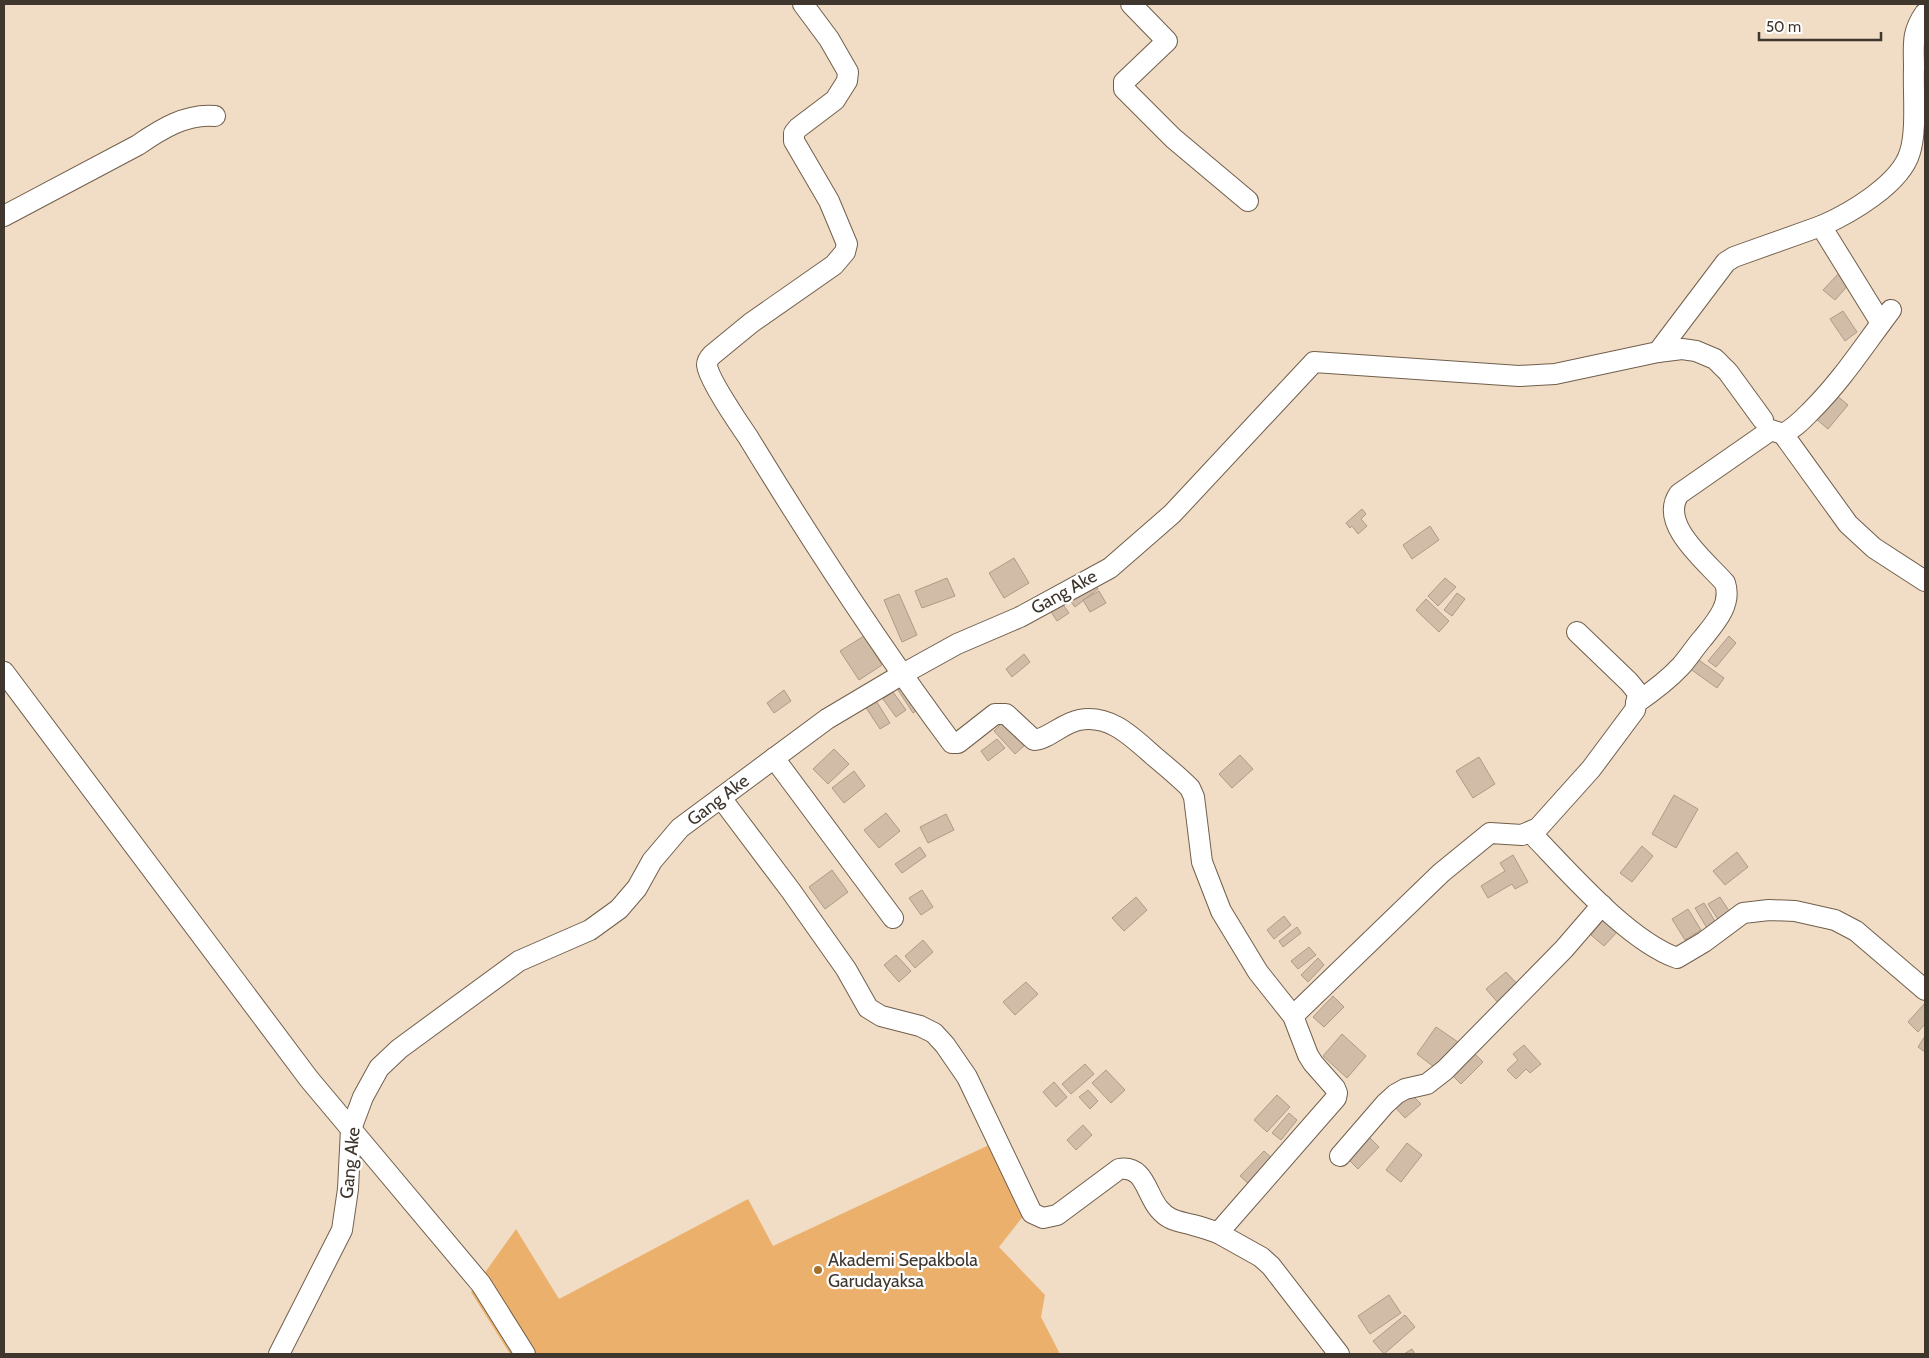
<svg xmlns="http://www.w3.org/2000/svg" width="1929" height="1358" viewBox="0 0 1929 1358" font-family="Cabin,sans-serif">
  <rect width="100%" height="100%" fill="#f1ddc6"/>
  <polygon fill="#ebb16c" points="989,1145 1024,1215 999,1247 1045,1295 1041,1317 1060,1354 510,1354 471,1292 516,1229 559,1299 748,1199 773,1246"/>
  <g fill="#d1bda7" stroke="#ae9b85">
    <polygon points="1840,272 1851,282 1835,300 1823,290"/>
    <polygon points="1843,311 1857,332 1845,341 1830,319"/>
    <polygon points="1835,394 1848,405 1828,429 1815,418"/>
    <polygon points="1362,509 1366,514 1361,519 1367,526 1358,534 1352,526 1350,528 1346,523"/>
    <polygon points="1430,526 1439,540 1412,559 1403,545"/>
    <polygon points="1014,558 1029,583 1004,598 989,573"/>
    <polygon points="947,578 955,596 922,608 915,591"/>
    <polygon points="1445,578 1456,587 1438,606 1428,596"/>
    <polygon points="1091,580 1098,589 1075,607 1068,598"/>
    <polygon points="1099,591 1106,603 1090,612 1083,600"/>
    <polygon points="1457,593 1465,599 1452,616 1444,610"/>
    <polygon points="899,594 917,635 902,642 884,600"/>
    <polygon points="1059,599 1069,613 1057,621 1048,607"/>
    <polygon points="1426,599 1449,621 1439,632 1416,610"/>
    <polygon points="864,636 882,665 859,680 840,651"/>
    <polygon points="1729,636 1736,643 1716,667 1708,661"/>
    <polygon points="1024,654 1030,662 1012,677 1006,669"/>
    <polygon points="1696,658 1724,678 1717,688 1689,668"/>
    <polygon points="906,684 922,707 913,713 898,690"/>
    <polygon points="784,690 791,701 774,713 767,703"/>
    <polygon points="893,692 906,710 896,717 883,699"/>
    <polygon points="873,696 890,723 880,729 863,703"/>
    <polygon points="1002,723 1024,746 1015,754 994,731"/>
    <polygon points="997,739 1005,748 988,761 981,751"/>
    <polygon points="834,749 849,764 828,784 813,769"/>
    <polygon points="1240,755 1253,769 1232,788 1219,774"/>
    <polygon points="1479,757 1495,784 1473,798 1456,771"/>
    <polygon points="854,771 865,786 844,803 832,788"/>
    <polygon points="1674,795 1698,809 1676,848 1652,834"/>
    <polygon points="886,813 900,831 879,848 864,830"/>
    <polygon points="946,814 954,830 928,843 920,827"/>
    <polygon points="1642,846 1653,856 1632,882 1620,873"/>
    <polygon points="920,847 926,856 902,873 895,864"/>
    <polygon points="1737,852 1748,867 1725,885 1713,871"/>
    <polygon points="1513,855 1528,882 1515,889 1512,884 1488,898 1481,886 1505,871 1500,863"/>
    <polygon points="832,870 848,892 825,909 809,887"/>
    <polygon points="922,890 933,907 921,915 909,898"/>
    <polygon points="1136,897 1147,910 1124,931 1112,918"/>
    <polygon points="1720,897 1731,914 1719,921 1708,904"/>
    <polygon points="1704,903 1716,923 1707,928 1695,908"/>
    <polygon points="1688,909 1701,930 1685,940 1672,919"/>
    <polygon points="1284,916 1291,925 1274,939 1267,930"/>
    <polygon points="1604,919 1618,931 1604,946 1591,935"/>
    <polygon points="1297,927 1301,933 1283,947 1279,941"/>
    <polygon points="923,940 933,952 915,968 905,956"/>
    <polygon points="1309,947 1316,955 1298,969 1291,961"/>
    <polygon points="896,955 911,971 899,982 884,965"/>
    <polygon points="1318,958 1324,965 1308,982 1301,975"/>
    <polygon points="1506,972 1519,986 1499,1004 1486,989"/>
    <polygon points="1026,982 1038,994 1015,1015 1003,1002"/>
    <polygon points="1333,996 1344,1007 1324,1027 1313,1017"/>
    <polygon points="1925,1003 1925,1024 1918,1032 1908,1022"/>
    <polygon points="1436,1027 1458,1042 1438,1070 1417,1054"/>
    <polygon points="1342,1034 1366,1056 1347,1078 1323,1056"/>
    <polygon points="1925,1036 1925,1052 1918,1047"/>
    <polygon points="1524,1045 1541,1064 1530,1073 1526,1069 1516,1079 1507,1070 1518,1060 1513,1054"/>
    <polygon points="1472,1051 1483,1062 1461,1084 1450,1073"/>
    <polygon points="1085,1064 1094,1074 1071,1094 1062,1084"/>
    <polygon points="1106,1070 1125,1090 1111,1103 1092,1083"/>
    <polygon points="1054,1082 1067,1097 1056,1107 1043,1092"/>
    <polygon points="1088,1090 1098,1101 1090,1109 1079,1097"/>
    <polygon points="1409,1092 1421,1104 1405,1118 1394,1106"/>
    <polygon points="1277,1095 1290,1107 1267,1132 1254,1120"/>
    <polygon points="1289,1113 1297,1120 1281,1140 1272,1133"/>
    <polygon points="1083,1125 1092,1135 1076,1150 1067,1140"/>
    <polygon points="1369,1137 1379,1147 1358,1169 1347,1158"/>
    <polygon points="1407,1143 1422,1155 1401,1182 1386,1170"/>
    <polygon points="1264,1151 1274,1160 1251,1186 1240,1176"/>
    <polygon points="1389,1295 1401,1313 1370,1334 1358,1316"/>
    <polygon points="1405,1315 1415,1327 1384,1354 1373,1341"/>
    <polygon points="1412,1349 1415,1354 1404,1354"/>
  </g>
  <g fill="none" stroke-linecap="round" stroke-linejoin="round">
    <g stroke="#715f4c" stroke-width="22">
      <g id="minor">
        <path d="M 803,4 L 829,39 L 848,72 L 847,81 L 835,100 L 798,128 L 794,133 L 794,141 L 829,201 L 847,244 L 845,252 L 834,265 L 751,323 L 712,355 C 709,358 707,361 707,365 C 708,378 739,424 748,437 C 812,542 879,645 952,743 L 958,743 L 995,714 L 1006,714 L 1034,740 C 1048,739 1063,723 1079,720 C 1111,714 1133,738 1155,757 C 1167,767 1179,777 1190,788 L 1194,797 L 1202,862 L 1221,911 L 1258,972 L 1293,1016 L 1308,1055 L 1313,1063 L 1335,1088 L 1337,1093 L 1336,1098 L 1218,1233 L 1261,1257 L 1271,1266 L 1339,1354"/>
        <polyline points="1131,4 1167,41 1124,82 1124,89 1173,138 1248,201"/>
        <path d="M 4,216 L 138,145 C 161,129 187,113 215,116"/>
        <path d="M 1881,323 L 1821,226 C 1849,214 1901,184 1910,152 C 1917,130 1913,92 1914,68 C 1914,45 1911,33 1925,13"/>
        <polyline points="1658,352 1726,262 1734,257 1821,226"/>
        <path d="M 1783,434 C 1795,428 1803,419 1812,410 C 1843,379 1865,344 1891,310"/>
        <polyline points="4,672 309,1079 481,1284 525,1354"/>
        <path d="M 1636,703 C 1652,692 1668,680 1681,666 C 1689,657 1695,647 1703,638 C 1716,622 1732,604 1725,583 C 1707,562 1658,524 1679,494 L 1771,430 L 1783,434 L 1848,524 L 1874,548 L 1925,581"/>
        <polyline points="774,758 893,918"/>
        <path d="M 721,798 L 791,891 L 846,969 L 868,1008 L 881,1016 L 920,1026 L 934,1033 L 945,1045 L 967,1077 L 1032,1213 L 1043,1218 L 1057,1215 L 1119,1169 C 1145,1165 1146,1194 1159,1209 C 1169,1221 1178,1221 1193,1225 C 1201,1227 1210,1230 1218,1233"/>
        <path d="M 1530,832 C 1568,871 1627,940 1677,958 L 1704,942 L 1743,913 L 1769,910 L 1795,911 L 1835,920 L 1856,931 L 1925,990"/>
        <polyline points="1293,1016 1441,873 1490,833 1522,835 1538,828 1591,769 1635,710 1638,693 1629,682 1577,632"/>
        <polyline points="1340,1156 1385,1104 1396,1094 1405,1089 1427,1084 1445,1070 1564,949 1602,905"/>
        <polyline points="279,1354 342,1230 348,1189 351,1129 363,1097 379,1068 399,1049 519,961 590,930 619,909 637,888 652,861 680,828 827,719 901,675 957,644 1020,617 1110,568 1172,514 1314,362 1519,376 1555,374 1658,352 1682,349 1696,351 1715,359 1728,372 1763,420"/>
      </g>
    </g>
    <use href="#minor" stroke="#fff" stroke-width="20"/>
  </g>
  <circle fill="#a5702a" stroke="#fff" stroke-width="2" cx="818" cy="1270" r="5"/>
  <g text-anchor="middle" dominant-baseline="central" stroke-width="4.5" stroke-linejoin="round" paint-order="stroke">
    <g font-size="18" fill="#3f372e" stroke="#fff">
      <text transform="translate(1064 592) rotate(-29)">Gang Ake</text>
      <text transform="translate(718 800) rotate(-37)">Gang Ake</text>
      <text transform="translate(350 1163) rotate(-84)">Gang Ake</text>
    </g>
    <g font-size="18" fill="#3f372e" stroke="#fff" text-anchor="start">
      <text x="828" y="1260">Akademi Sepakbola<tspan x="828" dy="21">Garudayaksa</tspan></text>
    </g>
  </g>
  <rect width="1929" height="1358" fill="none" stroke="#3f372e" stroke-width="10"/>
  <path d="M1759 32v8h122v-8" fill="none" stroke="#3f372e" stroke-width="2.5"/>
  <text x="1766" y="32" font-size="15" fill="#3f372e" stroke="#ffffff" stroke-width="4" paint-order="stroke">50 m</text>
</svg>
